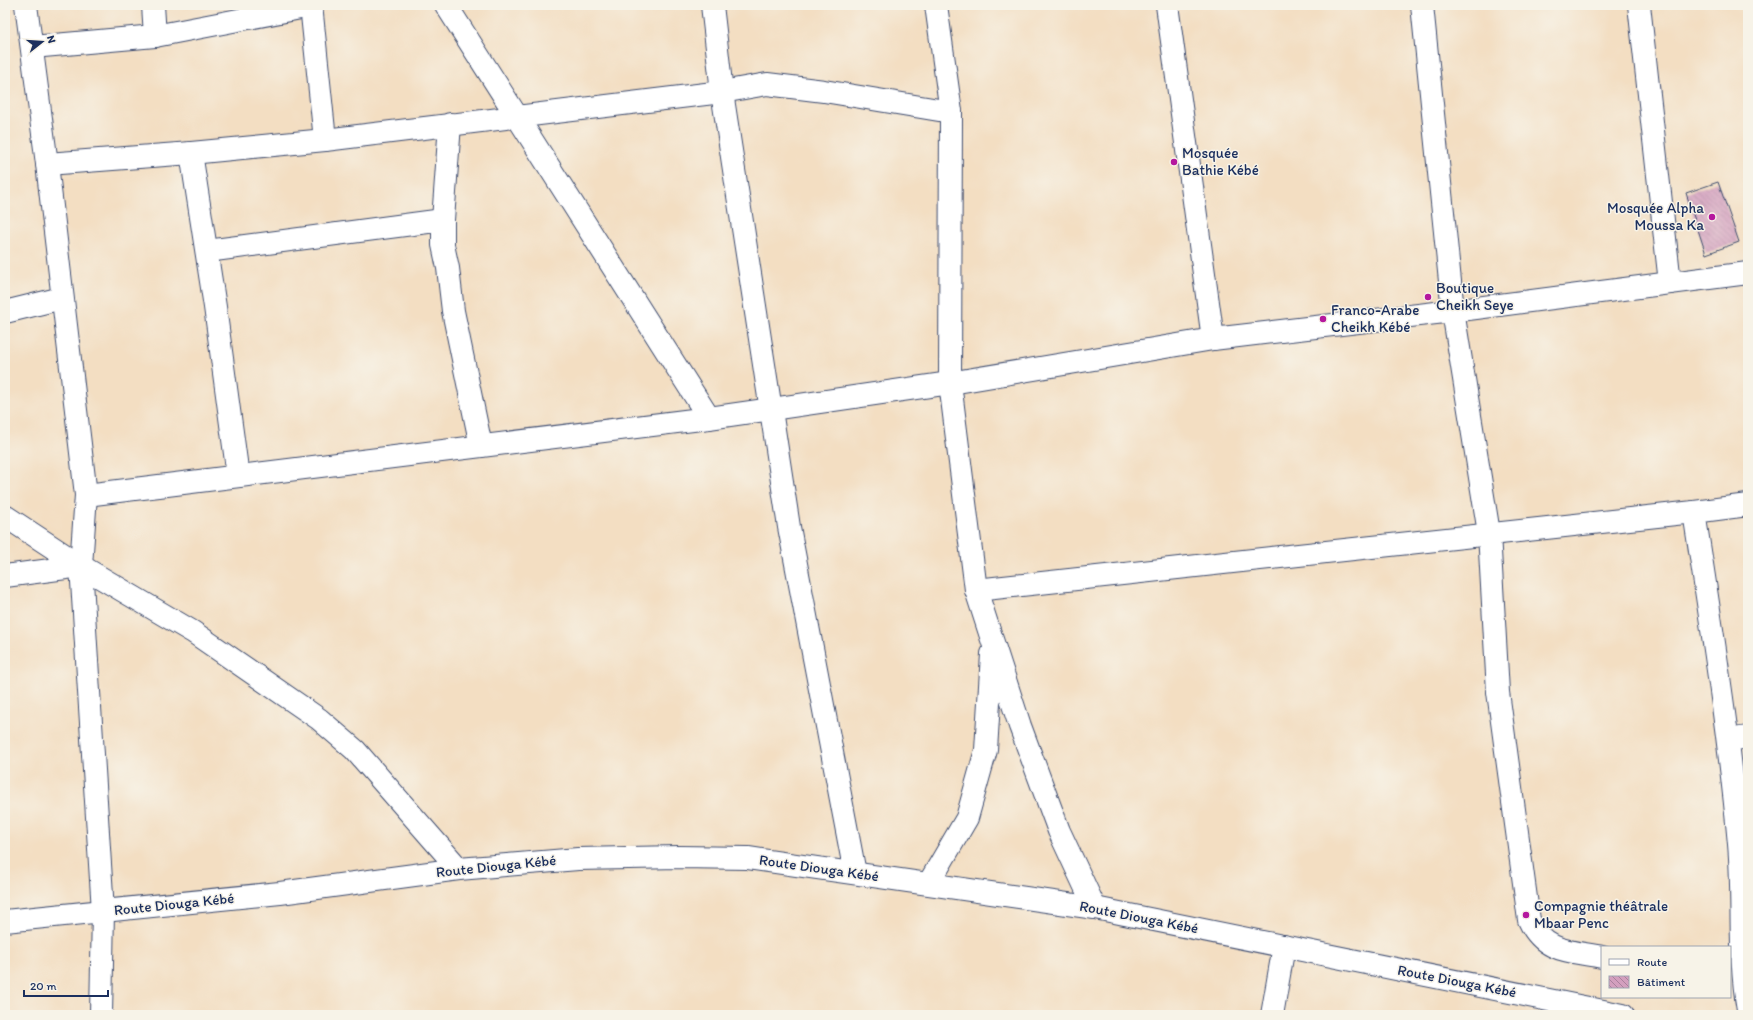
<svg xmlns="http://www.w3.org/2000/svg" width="1753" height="1020" viewBox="0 0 1753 1020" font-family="Itim,sans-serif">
  <defs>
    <pattern id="building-back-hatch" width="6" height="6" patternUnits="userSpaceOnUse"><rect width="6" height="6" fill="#d39fbe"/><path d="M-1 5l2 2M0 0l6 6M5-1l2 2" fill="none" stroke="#aa829e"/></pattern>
  </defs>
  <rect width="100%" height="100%" fill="#f7f3e8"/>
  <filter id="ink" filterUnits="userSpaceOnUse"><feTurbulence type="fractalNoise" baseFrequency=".025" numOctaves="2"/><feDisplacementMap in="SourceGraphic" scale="8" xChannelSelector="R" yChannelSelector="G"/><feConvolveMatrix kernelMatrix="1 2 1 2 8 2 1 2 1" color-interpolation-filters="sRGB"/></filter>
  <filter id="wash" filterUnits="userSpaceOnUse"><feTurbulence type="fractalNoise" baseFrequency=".012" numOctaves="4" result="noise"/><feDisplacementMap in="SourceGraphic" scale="16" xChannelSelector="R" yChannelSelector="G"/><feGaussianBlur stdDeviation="0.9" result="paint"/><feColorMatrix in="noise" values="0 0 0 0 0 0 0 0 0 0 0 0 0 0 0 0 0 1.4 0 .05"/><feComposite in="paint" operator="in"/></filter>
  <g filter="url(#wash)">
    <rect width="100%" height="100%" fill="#f3dec2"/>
    <g id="blocks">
      <polygon fill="url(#building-back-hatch)" points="1718,182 1739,242 1706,254 1686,193"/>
    </g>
  </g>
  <g filter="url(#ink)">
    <use href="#blocks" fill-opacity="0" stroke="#3b496d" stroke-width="1"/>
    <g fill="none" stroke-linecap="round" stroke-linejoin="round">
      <g stroke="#3b496d" stroke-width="24">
        <g id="minor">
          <polyline points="26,5 47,164 86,495 81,566 103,911 101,1015"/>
          <polyline points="153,5 155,36"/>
          <polyline points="311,5 325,140"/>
          <polyline points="446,5 709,418"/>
          <polyline points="712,5 722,92 789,527 855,873"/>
          <polyline points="936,5 951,112 950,383 976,590 1020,726 1059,831 1095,908"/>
          <polyline points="1167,5 1213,339"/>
          <path d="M 1422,5 L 1453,311 L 1489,533 L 1498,692 L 1529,920 C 1544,953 1571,951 1602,957"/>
          <polyline points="1639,5 1670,283"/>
          <polyline points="32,47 155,36 311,6"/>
          <polyline points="450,124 443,220 443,245 448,268 453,311 481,446"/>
          <polyline points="191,153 215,307 238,476"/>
          <polyline points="47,164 191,153 325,140 722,92 767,84 824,91 951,112"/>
          <polyline points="207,251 443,220"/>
          <polyline points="5,312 62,298"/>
          <polyline points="86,495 709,418 950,383 1213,339 1453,311 1748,273"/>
          <path d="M 1694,512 C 1711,623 1729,733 1739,844 C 1744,900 1738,955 1748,1010"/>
          <polyline points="5,516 81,566 193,632 319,719 355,750 459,869"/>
          <polyline points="5,576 81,566"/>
          <polyline points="976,590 1694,512 1748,505"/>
          <polyline points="1728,740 1748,737"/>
          <polyline points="929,883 967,818 986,750 992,654"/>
          <polyline points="1272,1015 1284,946"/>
        </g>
      </g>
      <g stroke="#3b496d" stroke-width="24">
        <polyline id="tertiary" points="5,921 280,893 459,869 578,859 679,857 748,858 1095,908 1623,1015"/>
      </g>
      <use href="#minor" stroke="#fff" stroke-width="22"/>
      <use href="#tertiary" stroke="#fff" stroke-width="22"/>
    </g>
  </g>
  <g fill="#b5179e" stroke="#f7f3e8" stroke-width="1.5">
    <circle cx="1174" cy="162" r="4"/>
    <circle cx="1712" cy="217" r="4"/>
    <circle cx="1428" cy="297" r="4"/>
    <circle cx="1323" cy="319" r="4"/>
    <circle cx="1526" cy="915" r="4"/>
  </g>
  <g text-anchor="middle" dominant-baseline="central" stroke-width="3" stroke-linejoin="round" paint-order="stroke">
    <g font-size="15" fill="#1b2f5e" stroke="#f7f3e8" text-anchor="start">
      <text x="1182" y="153">Mosquée<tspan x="1182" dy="17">Bathie Kébé</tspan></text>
      <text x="1704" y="208" text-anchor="end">Mosquée Alpha<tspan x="1704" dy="17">Moussa Ka</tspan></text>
      <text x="1436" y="288">Boutique<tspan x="1436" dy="17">Cheikh Seye</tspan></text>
      <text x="1331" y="310">Franco-Arabe<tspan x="1331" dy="17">Cheikh Kébé</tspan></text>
      <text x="1534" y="906">Compagnie théâtrale<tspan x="1534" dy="17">Mbaar Penc</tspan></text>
    </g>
    <g font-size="15" fill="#1b2f5e" stroke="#f7f3e8">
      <text transform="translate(496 866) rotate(-6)">Route Diouga Kébé</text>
      <text transform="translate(819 868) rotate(8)">Route Diouga Kébé</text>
      <text transform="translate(174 904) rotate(-6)">Route Diouga Kébé</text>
      <text transform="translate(1139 917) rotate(11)">Route Diouga Kébé</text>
      <text transform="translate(1457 981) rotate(11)">Route Diouga Kébé</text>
    </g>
  </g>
  <rect width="1753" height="1020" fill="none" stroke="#f7f3e8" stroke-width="20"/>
  <rect x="1601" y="946" width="130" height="52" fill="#f7f3e8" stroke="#9fa5b1"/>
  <rect x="1609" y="959" width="20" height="6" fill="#ffffff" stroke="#9fa5b1"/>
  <text x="1637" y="966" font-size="12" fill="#1b2f5e">Route</text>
  <rect x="1609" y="976" width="20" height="12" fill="url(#building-back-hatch)" stroke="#9fa5b1"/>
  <text x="1637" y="986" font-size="12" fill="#1b2f5e">Bâtiment</text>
  <g transform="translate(42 42) rotate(73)" stroke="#f7f3e8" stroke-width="3" paint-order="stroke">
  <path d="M0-3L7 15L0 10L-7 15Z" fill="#1b2f5e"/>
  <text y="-6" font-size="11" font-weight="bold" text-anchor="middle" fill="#1b2f5e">N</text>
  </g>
  <path d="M24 990v6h84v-6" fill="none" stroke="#1b2f5e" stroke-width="2"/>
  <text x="30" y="990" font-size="12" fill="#1b2f5e" stroke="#f7f3e8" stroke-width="3" paint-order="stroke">20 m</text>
</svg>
